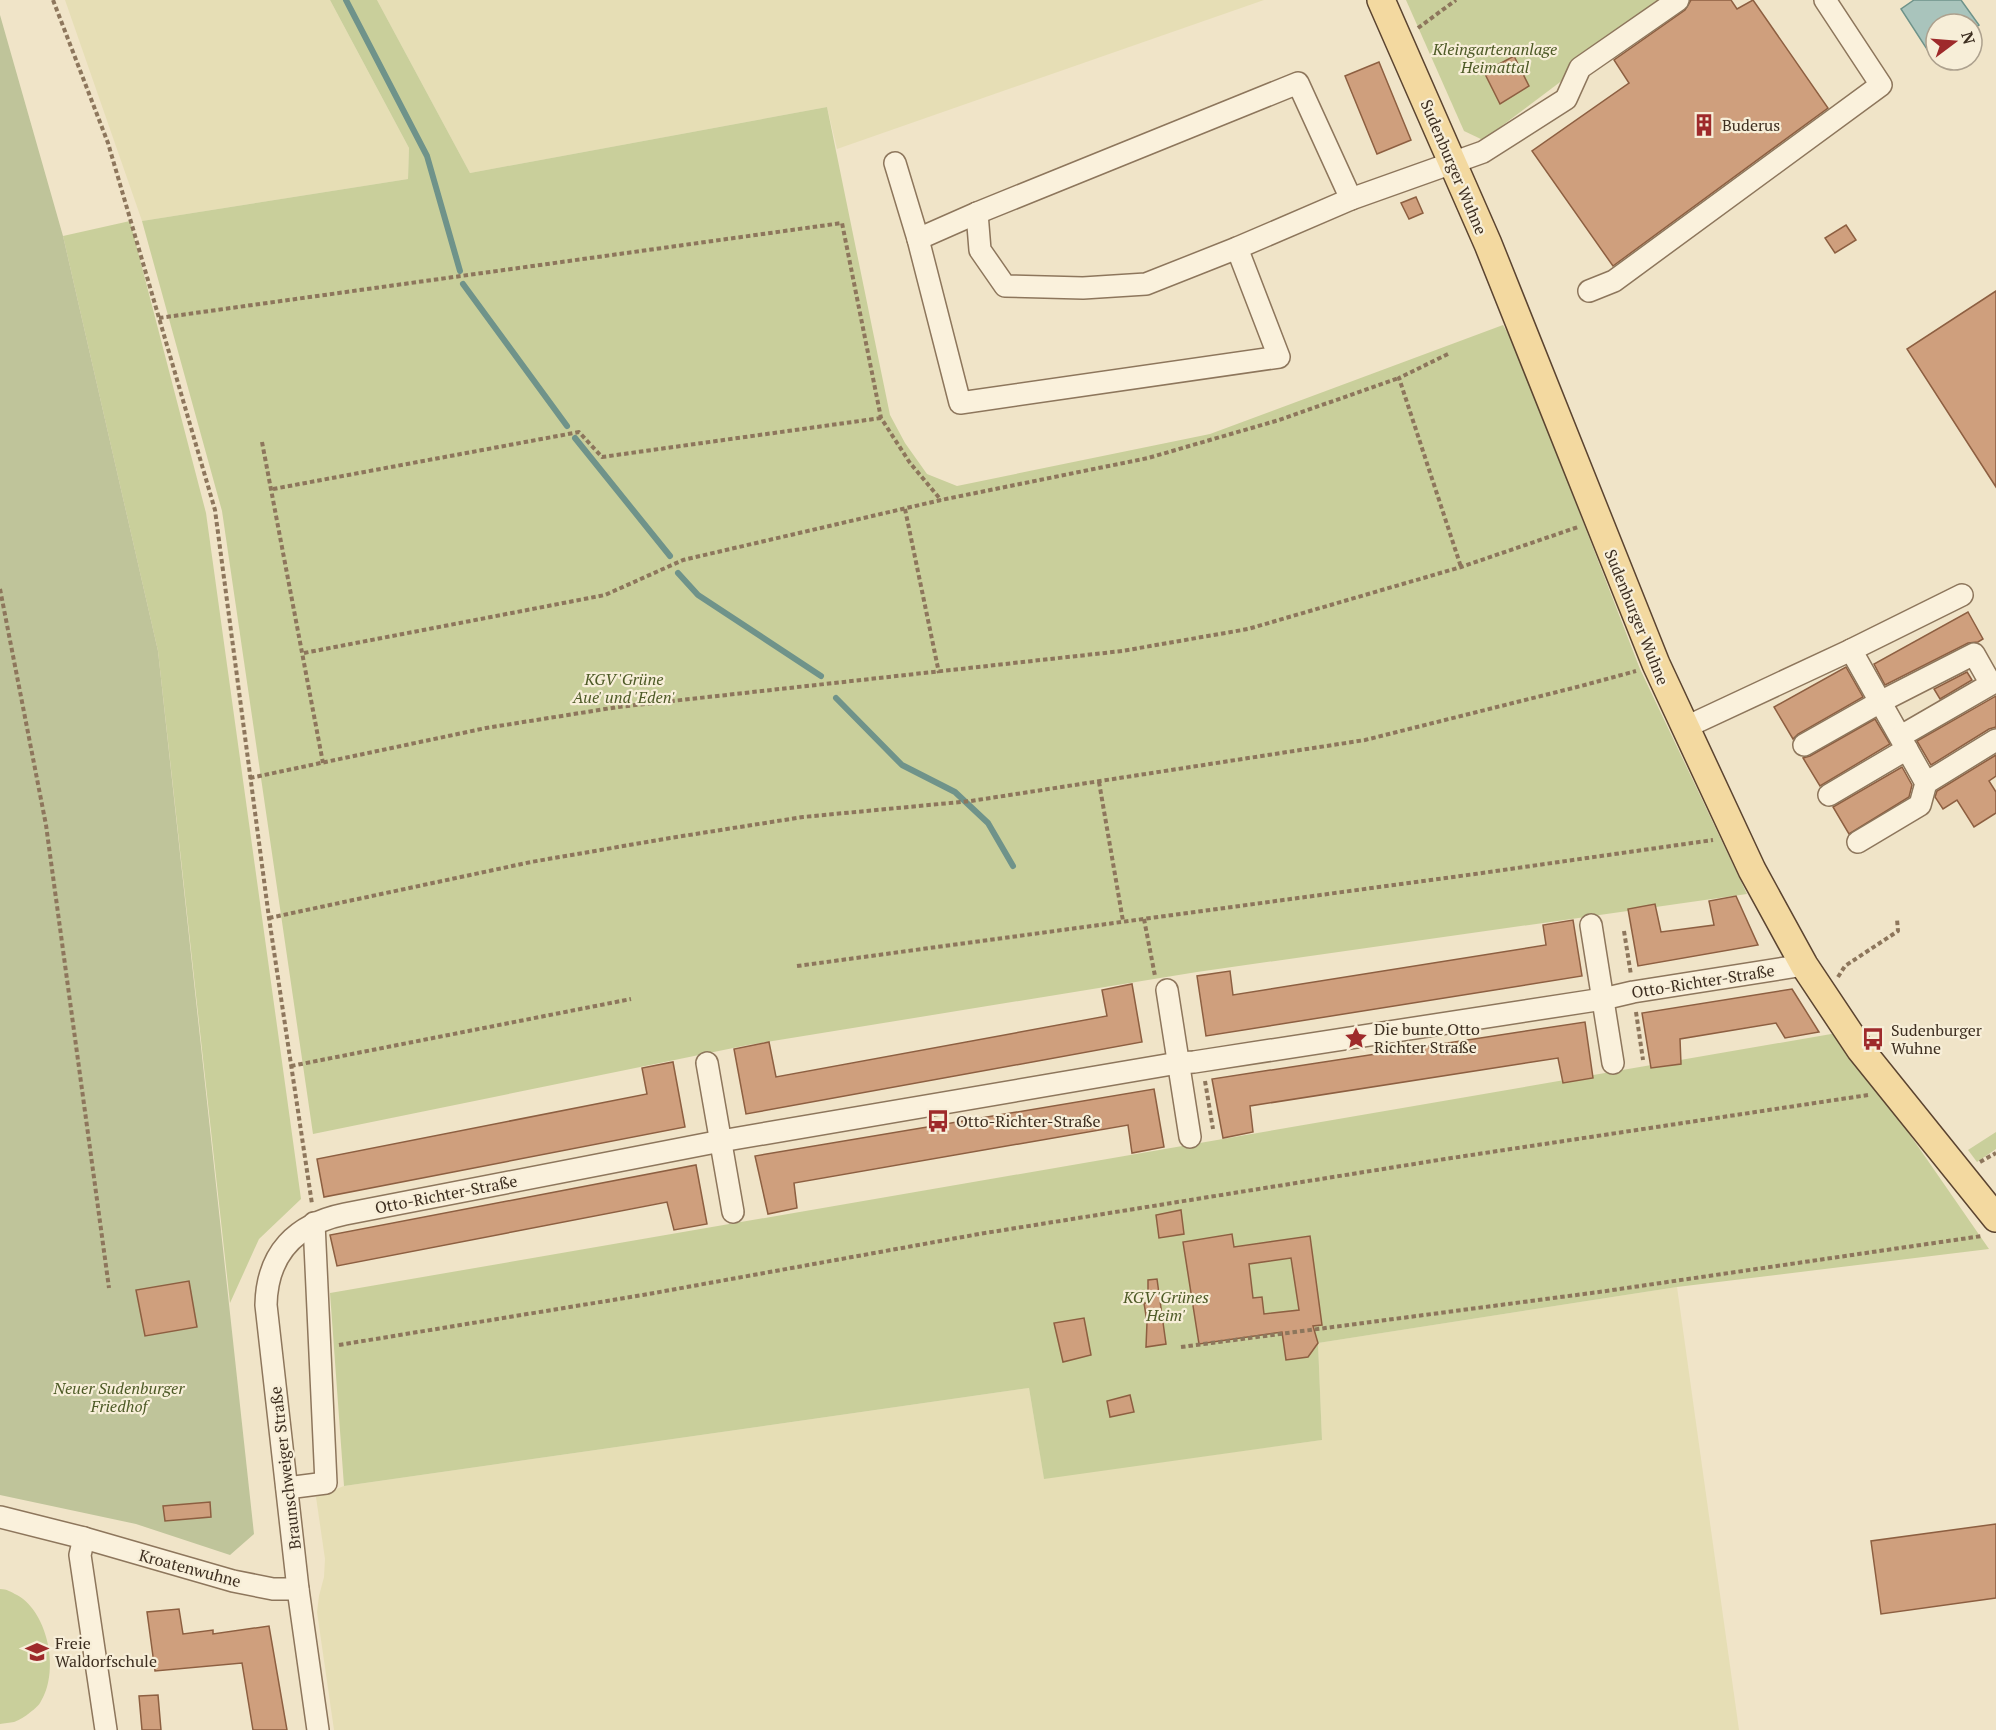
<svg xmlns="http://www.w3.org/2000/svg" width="1996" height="1730" viewBox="0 0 1996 1730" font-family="'PT Serif',serif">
  <rect width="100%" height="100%" fill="#f0e4c8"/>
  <g fill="#e6deb5">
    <polygon points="65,0 330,0 409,148 408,179 142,221"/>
    <polygon points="377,0 1264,0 837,149 827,107 470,173"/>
    <polygon points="1677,1287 1739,1730 334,1730 317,1612 319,1596 324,1577 325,1559 316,1497 344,1486 1029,1388 1044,1478 1322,1440 1318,1343"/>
  </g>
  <g fill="#c9cf9b">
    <polygon points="330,0 377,0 470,173 827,107 890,415 905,443 927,474 957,486 1210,434 1503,325 1515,346 1640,669 1747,894 1197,972 748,1045 313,1134 222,511 142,221 408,179 409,148"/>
    <polygon points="1406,0 1669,0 1483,140 1464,131"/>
    <polygon points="130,221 206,513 301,1199 259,1239 230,1303 158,651 63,236"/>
    <polygon points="1837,1033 1881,1093 1989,1249 1677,1287 1318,1343 1322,1440 1044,1479 1029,1388 344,1486 330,1293"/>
    <polygon points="1996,1132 1996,1149 1977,1162 1968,1150"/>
    <path d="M 0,1589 C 7,1589 11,1592 17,1595 C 49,1613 60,1673 40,1703 C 36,1709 21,1720 14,1722 C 10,1723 4,1723 0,1724 Z"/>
  </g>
  <polygon fill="#bfc49a" points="0,15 63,236 158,651 254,1534 230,1555 136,1524 0,1495"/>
  <polygon fill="#a9c4bc" stroke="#6f938a" stroke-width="1.5" points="1914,0 1961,0 1979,25 1972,30 1972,24 1936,24 1936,54 1932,57 1901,9"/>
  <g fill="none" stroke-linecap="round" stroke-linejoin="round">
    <g stroke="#6f938a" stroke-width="6">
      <polyline points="346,0 427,156 460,271"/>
      <polyline points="463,284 567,426"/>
      <polyline points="575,438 670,556"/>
      <polyline points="678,573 698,595 821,676"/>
      <polyline points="836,698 902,765 955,792 988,823 1013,866"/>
    </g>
  </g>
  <g fill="#cf9f7d" stroke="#8d5f41" stroke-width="1.5" fill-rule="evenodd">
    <polygon points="1691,0 1731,0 1737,9 1753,0 1828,108 1613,266 1532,151 1629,83 1614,60 1685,10"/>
    <polygon points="1514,56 1529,86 1500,104 1484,72"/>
    <polygon points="1379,62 1411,140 1377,154 1345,76"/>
    <polygon points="1416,197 1423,213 1409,219 1401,203"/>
    <polygon points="1846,225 1856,240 1835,253 1825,238"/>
    <polygon points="1996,291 1996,487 1907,349"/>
    <polygon points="1968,612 1983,639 1978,642 1968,643 1885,685 1874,664"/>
    <polygon points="1846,667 1863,697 1798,734 1793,739 1774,707"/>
    <polygon points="1967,672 1972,680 1940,699 1934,689"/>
    <polygon points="1996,696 1996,727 1989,729 1931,765 1917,741"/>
    <polygon points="1875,719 1890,744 1820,786 1803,758 1810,756"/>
    <polygon points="1996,755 1996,776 1989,781 1996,792 1996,813 1974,827 1957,800 1943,809 1935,797 1937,791"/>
    <polygon points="1902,767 1912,785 1909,797 1849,834 1833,807"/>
    <polygon points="1736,896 1758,945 1638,966 1628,909 1655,904 1661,932 1714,925 1709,901"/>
    <polygon points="1573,920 1582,976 1206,1036 1197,976 1230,971 1233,995 1546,945 1543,925"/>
    <polygon points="1132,984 1142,1042 746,1114 734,1049 769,1042 776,1077 1107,1016 1102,990"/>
    <polygon points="1792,989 1819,1032 1785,1038 1776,1023 1680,1039 1681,1064 1651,1068 1642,1013"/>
    <polygon points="1585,1022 1593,1078 1563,1083 1558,1058 1250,1106 1253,1132 1223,1138 1212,1079"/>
    <polygon points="673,1062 685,1127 324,1197 317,1159 647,1094 642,1068"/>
    <polygon points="1154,1089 1164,1147 1132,1153 1128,1125 794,1183 797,1208 768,1214 755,1156"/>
    <polygon points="696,1165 707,1224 674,1230 667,1202 337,1266 330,1235"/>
    <polygon points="1181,1210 1184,1234 1159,1238 1156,1215"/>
    <path d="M 1232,1234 L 1234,1247 L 1310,1236 L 1322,1325 L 1313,1326 L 1318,1343 L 1308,1357 L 1286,1360 L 1282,1332 L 1199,1344 L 1183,1242 ZM 1291,1258 L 1299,1310 L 1264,1314 L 1262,1297 L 1253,1298 L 1249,1264 Z"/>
    <polygon points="1157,1279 1166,1344 1146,1347 1147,1322 1144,1303 1148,1303 1148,1280"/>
    <polygon points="189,1281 197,1327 145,1336 136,1290"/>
    <polygon points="1084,1318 1091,1355 1063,1362 1054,1323"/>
    <polygon points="1130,1395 1134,1412 1110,1417 1107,1401"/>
    <polygon points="210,1502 211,1517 165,1521 163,1506"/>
    <polygon points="1996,1524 1996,1598 1881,1614 1871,1541"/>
    <polygon points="179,1609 183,1634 213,1630 213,1634 269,1626 287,1730 253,1730 242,1663 155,1671 147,1612"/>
    <polygon points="158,1695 161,1730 142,1730 139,1696"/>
  </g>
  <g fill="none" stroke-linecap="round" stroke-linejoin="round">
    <g stroke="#8d765c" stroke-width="24">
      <g id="minor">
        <polyline points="895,163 918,239 960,403 1279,357 1237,248"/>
        <polyline points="977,213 980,250 1005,286 1083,288 1146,284 1237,248 1351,199 1483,152 1566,99 1580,68 1678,0"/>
        <polyline points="918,239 977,213 1298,83 1351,199"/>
        <polyline points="1589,291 1614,281 1881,85 1825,0"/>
        <polyline points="1851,650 1926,783 1920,805 1858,842"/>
        <polyline points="1684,728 1851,650 1962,595"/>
        <polyline points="1804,745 1880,702 1974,654 1991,684 1901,736"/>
        <polyline points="1926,783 1996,740"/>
        <polyline points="1829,795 1907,749"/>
        <polyline points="1591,925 1613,1063"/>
        <polyline points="1167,990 1190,1137"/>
        <polyline points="707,1063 733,1212"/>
        <polyline points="287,1488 326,1483 314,1223"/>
        <polyline points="0,1517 84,1538 233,1581 273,1589 298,1589"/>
        <polyline points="84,1538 80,1555 106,1730"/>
        <path d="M 318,1730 L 298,1589 L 266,1305 C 267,1253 296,1224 345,1214 L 721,1141 L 1178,1063 L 1194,1062 L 1603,999 L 1633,992 L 1804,965"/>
      </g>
    </g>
    <g stroke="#5b4430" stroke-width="30">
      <polyline id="major" points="1381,0 1488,244 1656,664 1752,870 1804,965 1860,1049 1996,1218"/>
    </g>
    <g stroke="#8d765c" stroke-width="4" stroke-dasharray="4.5 3" stroke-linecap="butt">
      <polyline points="53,0 108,143 215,510 269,918 312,1204"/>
      <polyline points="1418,28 1456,0"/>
      <polyline points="159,318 842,223 881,418 910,463 941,500"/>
      <polyline points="1448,354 1399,378 1461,567"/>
      <polyline points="262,442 323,763"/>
      <polyline points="273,489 579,432 602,457 881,418"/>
      <polyline points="905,509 939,673"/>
      <polyline points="0,589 46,825 109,1288"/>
      <polyline points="304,653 605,595 683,560 941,500 1148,458 1279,420 1399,378"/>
      <polyline points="250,778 486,728 618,707 1122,651 1248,629 1461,567 1578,527"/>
      <polyline points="1099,782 1123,921"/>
      <polyline points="269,918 531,862 670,838 803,817 971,801 1365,740 1581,686 1636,671"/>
      <polyline points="1144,919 1155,976"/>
      <polyline points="1624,931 1631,975"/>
      <polyline points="797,966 1475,874 1713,840"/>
      <polyline points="1838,977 1845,966 1898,931 1897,919"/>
      <polyline points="1636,1012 1643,1060"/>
      <polyline points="291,1066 631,999"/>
      <polyline points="1205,1081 1213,1129"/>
      <polyline points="1980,1162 1996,1153"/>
      <polyline points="339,1345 643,1295 979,1234 1445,1159 1868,1095"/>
      <polyline points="1181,1347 1599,1292 1982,1236"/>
    </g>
    <use href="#minor" stroke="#faf1dc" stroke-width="21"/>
    <use href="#major" stroke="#f3d9a0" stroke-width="27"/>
  </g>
  <defs>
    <g id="building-bare" transform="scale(1.8)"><path d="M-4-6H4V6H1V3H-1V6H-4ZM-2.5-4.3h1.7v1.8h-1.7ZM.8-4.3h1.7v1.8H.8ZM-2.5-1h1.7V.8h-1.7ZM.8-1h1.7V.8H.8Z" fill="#9e2a2b" stroke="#f7eed8" stroke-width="2.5" paint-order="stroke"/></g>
    <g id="sight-bare" transform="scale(1.8)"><path d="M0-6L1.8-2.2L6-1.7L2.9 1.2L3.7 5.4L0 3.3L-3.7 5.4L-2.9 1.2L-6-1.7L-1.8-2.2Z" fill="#9e2a2b" stroke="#f7eed8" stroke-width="2.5" paint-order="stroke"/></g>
    <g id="bus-bare" transform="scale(1.8)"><path d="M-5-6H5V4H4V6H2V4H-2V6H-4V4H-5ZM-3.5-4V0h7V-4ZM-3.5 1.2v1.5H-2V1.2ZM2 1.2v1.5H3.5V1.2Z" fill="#9e2a2b" stroke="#f7eed8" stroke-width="2.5" paint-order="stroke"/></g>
    <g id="school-bare" transform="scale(1.8)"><path d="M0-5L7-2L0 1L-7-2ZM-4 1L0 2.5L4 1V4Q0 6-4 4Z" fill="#9e2a2b" stroke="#f7eed8" stroke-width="2.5" paint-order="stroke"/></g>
  </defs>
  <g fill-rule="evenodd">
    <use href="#building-bare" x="1704" y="125"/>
    <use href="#sight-bare" x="1356" y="1038"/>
    <use href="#bus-bare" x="1873" y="1039"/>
    <use href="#bus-bare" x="938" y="1121"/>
    <use href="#school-bare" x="37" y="1652"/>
  </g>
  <g text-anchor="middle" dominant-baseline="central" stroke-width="4.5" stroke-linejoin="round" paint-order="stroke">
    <g font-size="16" font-style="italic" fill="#4d5a26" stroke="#f7eed8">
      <text x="1495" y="49">Kleingartenanlage<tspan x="1495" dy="18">Heimattal</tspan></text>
      <text x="624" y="679">KGV 'Grüne<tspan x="624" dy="18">Aue' und 'Eden'</tspan></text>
      <text x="1166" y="1297">KGV 'Grünes<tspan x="1166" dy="18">Heim'</tspan></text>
      <text x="119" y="1388">Neuer Sudenburger<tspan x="119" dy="18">Friedhof</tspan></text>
    </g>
    <g font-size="16" fill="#3d2e20" stroke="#f7eed8" text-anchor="start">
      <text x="1722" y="125">Buderus</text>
      <text x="1374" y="1029">Die bunte Otto<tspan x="1374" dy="18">Richter Straße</tspan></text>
      <text x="1891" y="1030">Sudenburger<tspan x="1891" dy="18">Wuhne</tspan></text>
      <text x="956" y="1121">Otto-Richter-Straße</text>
      <text x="55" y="1643">Freie<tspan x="55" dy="18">Waldorfschule</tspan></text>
    </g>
    <g font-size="16" fill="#3d2e20" stroke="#f7eed8">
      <text transform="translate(1454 167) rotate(67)">Sudenburger Wuhne</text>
      <text transform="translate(1637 617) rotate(68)">Sudenburger Wuhne</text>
      <text transform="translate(1703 981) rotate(-9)">Otto-Richter-Straße</text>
      <text transform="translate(446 1194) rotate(-11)">Otto-Richter-Straße</text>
      <text transform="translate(285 1468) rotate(-97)">Braunschweiger Straße</text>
      <text transform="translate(190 1568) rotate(15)">Kroatenwuhne</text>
    </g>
  </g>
  <g transform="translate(1954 42) rotate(74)"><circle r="28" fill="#f7eed8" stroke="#ada18e" stroke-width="1.5"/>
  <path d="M0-4.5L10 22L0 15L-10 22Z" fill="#9e2a2b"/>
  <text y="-9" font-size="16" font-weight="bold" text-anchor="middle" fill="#3d2e20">N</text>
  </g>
</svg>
